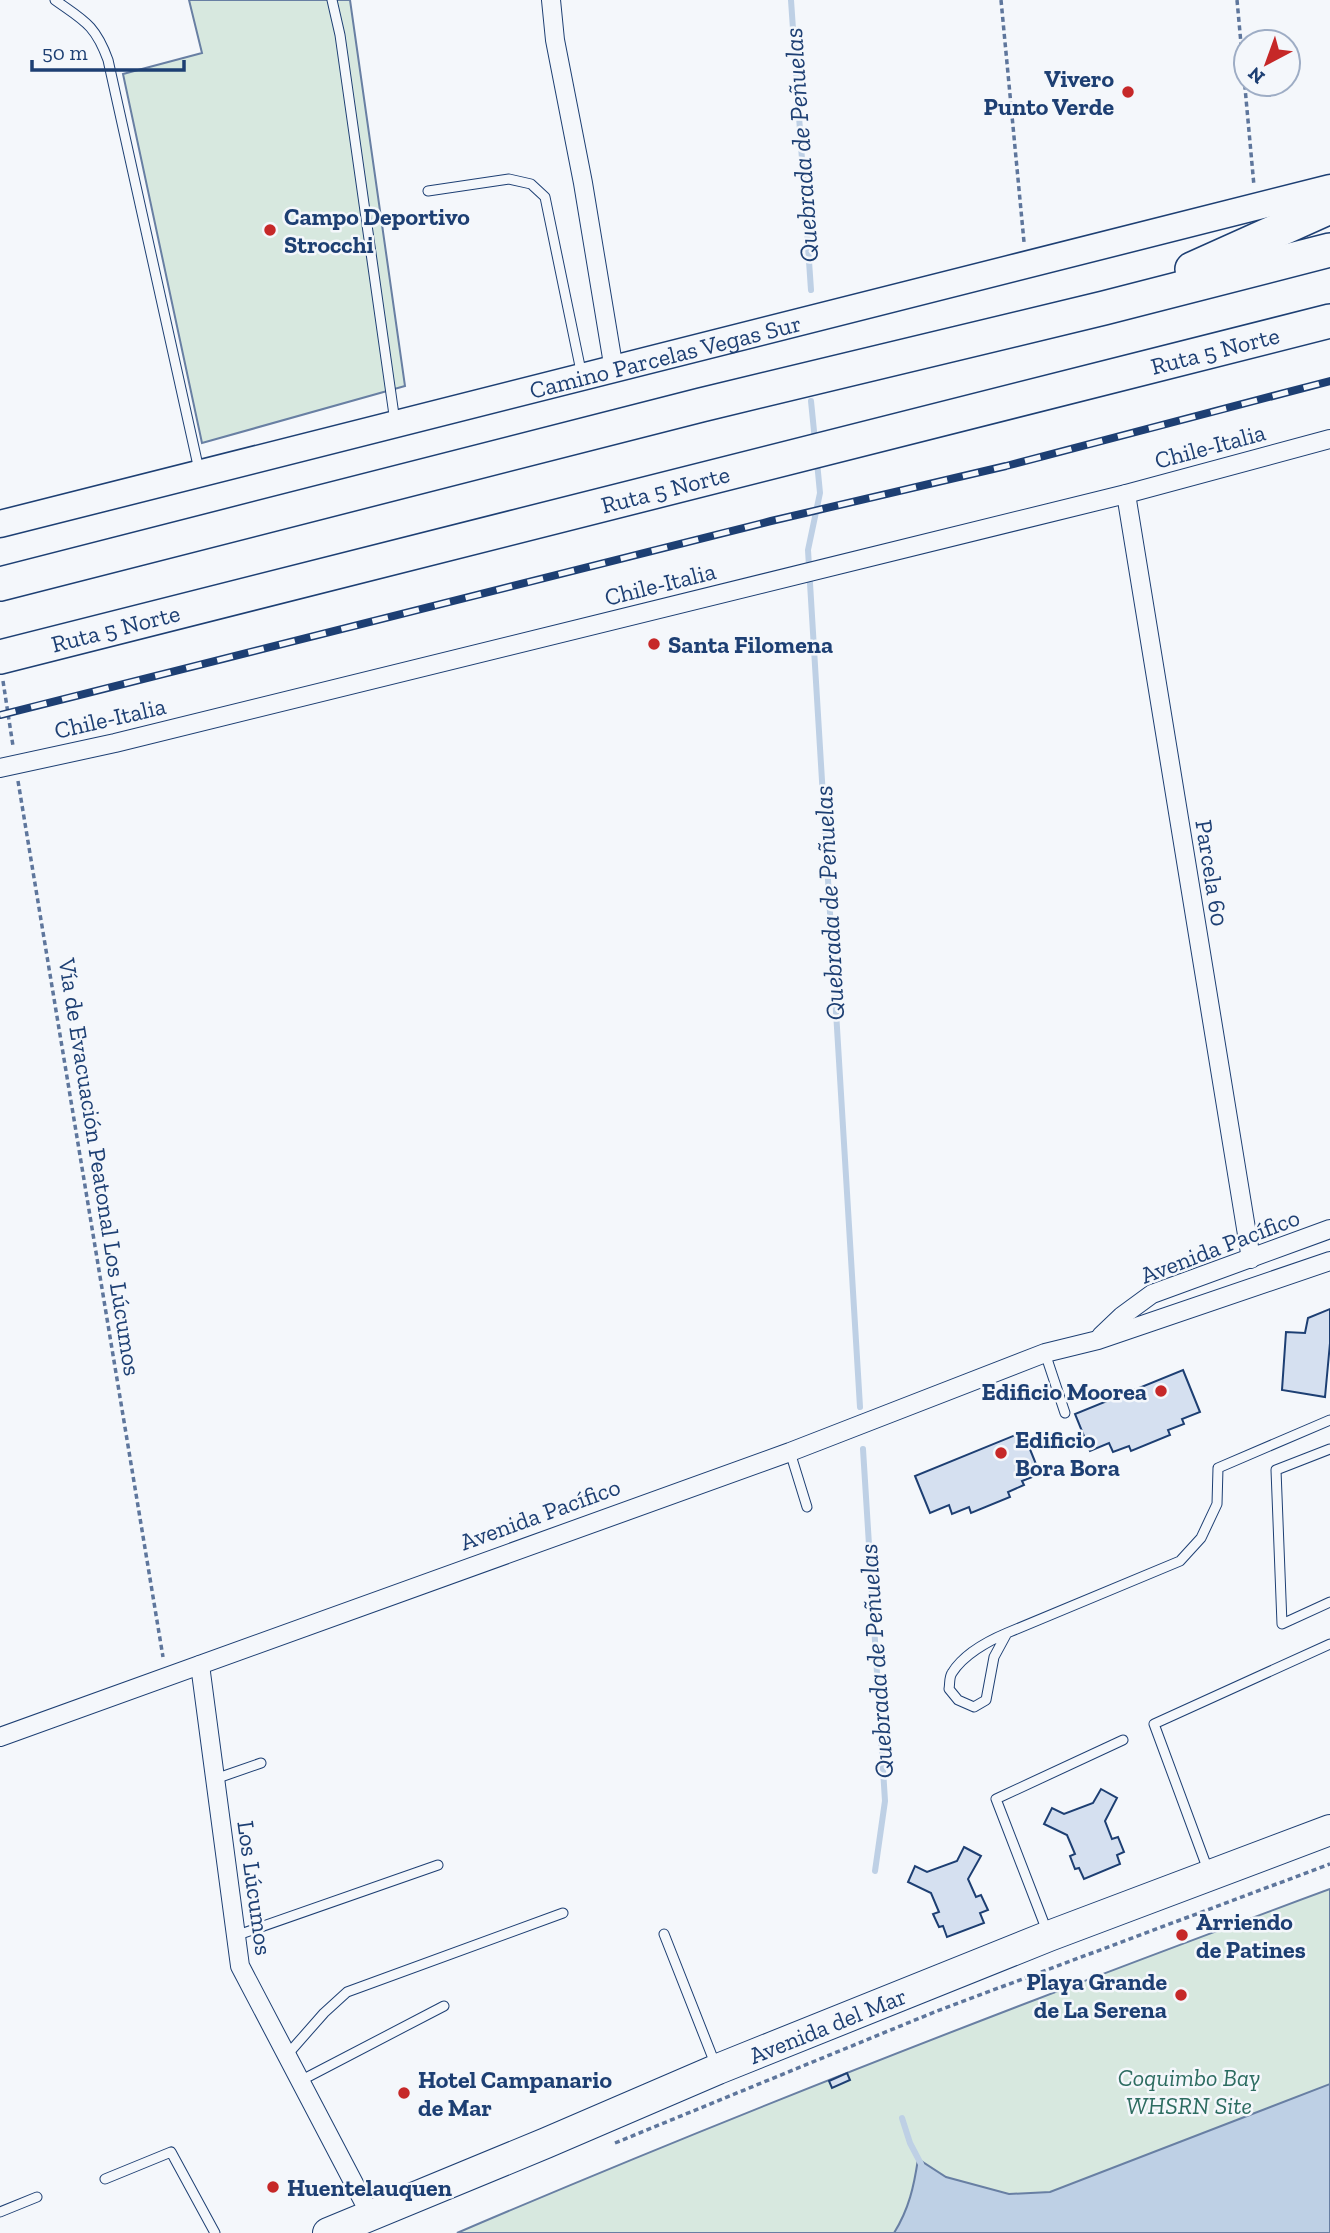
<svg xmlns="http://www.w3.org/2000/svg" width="1330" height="2233" viewBox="0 0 1330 2233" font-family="'Zilla Slab',serif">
  <rect width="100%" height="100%" fill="#f4f7fb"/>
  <g fill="#d7e8df" stroke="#687fa3" stroke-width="2">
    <polygon points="189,0 350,0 405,386 202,443 123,74 202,53"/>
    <path d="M 1330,1889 L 1330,2233 L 457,2233 C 744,2110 1037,1997 1330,1889 Z"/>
  </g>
  <path fill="#bed0e5" stroke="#687fa3" stroke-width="2" d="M 1330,2084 L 1330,2233 L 894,2233 C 909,2209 914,2186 918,2159 L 946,2177 L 1009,2194 L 1050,2192 Z"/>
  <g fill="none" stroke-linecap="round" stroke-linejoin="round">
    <g stroke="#bed0e5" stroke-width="6">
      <polyline points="791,0 811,290"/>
      <polyline points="811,401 815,441"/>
      <polyline points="817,462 820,493 808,550 860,1407"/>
      <polyline points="863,1449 885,1801 875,1871"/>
      <polyline points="902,2118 910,2143 921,2164"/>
    </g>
  </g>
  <g fill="#d5e0f0" stroke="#1d3f73" stroke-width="2">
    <polygon points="1330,1309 1330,1343 1325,1397 1282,1390 1286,1332 1305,1333 1308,1318"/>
    <polygon points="1183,1370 1200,1412 1182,1419 1184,1424 1168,1430 1170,1435 1131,1451 1129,1446 1113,1452 1109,1443 1090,1451 1075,1414"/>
    <polygon points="1023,1432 1040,1474 1022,1481 1024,1485 1008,1492 1010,1497 971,1513 969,1507 952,1514 949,1505 930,1513 915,1476"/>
    <polygon points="1101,1789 1117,1798 1105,1821 1112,1839 1118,1837 1124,1852 1117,1855 1120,1864 1084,1879 1079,1868 1075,1869 1070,1856 1075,1854 1067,1835 1044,1824 1052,1808 1064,1814 1093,1803"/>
    <polygon points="964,1847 981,1856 968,1879 976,1897 981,1895 988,1910 980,1913 984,1923 947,1937 943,1926 939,1927 933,1914 939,1912 931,1893 908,1882 915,1866 927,1872 957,1861"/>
    <polygon points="847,2073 850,2080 832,2088 829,2081"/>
  </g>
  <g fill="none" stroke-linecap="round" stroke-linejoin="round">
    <g stroke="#1d3f73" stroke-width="11">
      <g id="lane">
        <path d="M 55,0 C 83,20 95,24 108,60 L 199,470"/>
        <polyline points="332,0 340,35 395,422"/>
        <polyline points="428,191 509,179 531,184 545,197 582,376"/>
        <polyline points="1045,1353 1065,1413"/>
        <polyline points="1330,1449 1276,1470 1282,1624 1330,1602"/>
        <polyline points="790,1452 807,1507"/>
        <path d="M 1007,1633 L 994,1657 L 986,1700 L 974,1707 L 958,1700 L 949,1689 C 950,1684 949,1677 952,1673 C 963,1655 988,1641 1007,1633 L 1180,1561 L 1201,1538 L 1217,1504 L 1218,1468 L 1330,1420"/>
        <polyline points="215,1779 261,1763"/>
        <polyline points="1208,1870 1154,1724 1330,1644"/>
        <polyline points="1047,1931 996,1799 1123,1740"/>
        <polyline points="664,1934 716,2066"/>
        <polyline points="235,1936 438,1865"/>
        <polyline points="287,2055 324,2013 347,1992 563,1913"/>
        <polyline points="300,2081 444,2006"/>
        <polyline points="105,2179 171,2152 215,2233"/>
        <polyline points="0,2212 37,2197"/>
      </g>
    </g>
    <g stroke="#1d3f73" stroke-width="20">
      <g id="street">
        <polyline points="551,0 555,40 583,183 614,370"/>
        <polyline points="1126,494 1251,1259"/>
        <polyline points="0,768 115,743 1126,494 1330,439"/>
        <polyline points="1101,1336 1122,1316 1152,1294 1330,1229"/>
        <polyline points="200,1665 240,1966 370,2214"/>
        <polyline points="0,1737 790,1452 1045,1353 1098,1340 1330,1261"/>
      </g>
    </g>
    <g stroke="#1d3f73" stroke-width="29">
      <g id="secondary">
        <path id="s1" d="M 0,524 L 1330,188"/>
      </g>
    </g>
    <g stroke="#1d3f73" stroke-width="32">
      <g id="primary">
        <path id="s2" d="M 328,2233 L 546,2143 L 718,2069 L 1049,1936 L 1330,1830"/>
      </g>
    </g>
    <g stroke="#1d3f73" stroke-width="36">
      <g id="highway">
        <polyline points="1192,269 1330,207"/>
        <polyline points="0,584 701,405 1104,308 1330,250"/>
        <path id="s3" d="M 0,657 L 1330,321"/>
      </g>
    </g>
    <g stroke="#5e769c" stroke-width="3.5" stroke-dasharray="5 3.5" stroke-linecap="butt">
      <polyline points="1001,0 1024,242"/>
      <polyline points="1237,0 1254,186"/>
      <polyline points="3,681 13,746"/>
      <polyline points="18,781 163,1657"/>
      <polyline points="615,2143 937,2011 1330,1864"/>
    </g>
    <use href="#lane" stroke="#f4f7fb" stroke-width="9"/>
    <use href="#street" stroke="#f4f7fb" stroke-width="18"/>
    <use href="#secondary" stroke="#f4f7fb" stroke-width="26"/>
    <use href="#primary" stroke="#f4f7fb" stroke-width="30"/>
    <use href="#highway" stroke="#f4f7fb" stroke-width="33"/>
    <g stroke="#1d3f73" stroke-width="8">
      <polyline id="rail" points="0,715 771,521 1006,466 1330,381"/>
    </g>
    <use href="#rail" stroke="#f4f7fb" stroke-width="5" stroke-dasharray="16" stroke-linecap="butt"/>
  </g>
  <g fill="#c62828" stroke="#f4f7fb" stroke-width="2.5">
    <circle cx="1128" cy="92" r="7"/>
    <circle cx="270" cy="230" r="7"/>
    <circle cx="654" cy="644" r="7"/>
    <circle cx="1161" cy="1391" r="7"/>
    <circle cx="1001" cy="1453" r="7"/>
    <circle cx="1182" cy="1935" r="7"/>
    <circle cx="1181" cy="1995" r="7"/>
    <circle cx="404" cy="2093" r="7"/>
    <circle cx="273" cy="2187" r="7"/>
  </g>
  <g text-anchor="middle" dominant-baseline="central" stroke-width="5" stroke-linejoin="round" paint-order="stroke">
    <g font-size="24" font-weight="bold" fill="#1d3f73" stroke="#f4f7fb" text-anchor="start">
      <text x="1114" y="78" text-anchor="end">Vivero<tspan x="1114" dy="28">Punto Verde</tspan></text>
      <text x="284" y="216">Campo Deportivo<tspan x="284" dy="28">Strocchi</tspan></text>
      <text x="668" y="644">Santa Filomena</text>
      <text x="1147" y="1391" text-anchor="end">Edificio Moorea</text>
      <text x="1015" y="1439">Edificio<tspan x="1015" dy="28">Bora Bora</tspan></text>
      <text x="1196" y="1921">Arriendo<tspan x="1196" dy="28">de Patines</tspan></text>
      <text x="1167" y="1981" text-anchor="end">Playa Grande<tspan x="1167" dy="28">de La Serena</tspan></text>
      <text x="418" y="2079">Hotel Campanario<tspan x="418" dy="28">de Mar</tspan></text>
      <text x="287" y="2187">Huentelauquen</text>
    </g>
    <g font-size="24" fill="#1d3f73" stroke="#f4f7fb">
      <text stroke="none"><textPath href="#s3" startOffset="1253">Ruta 5 Norte</textPath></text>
      <text stroke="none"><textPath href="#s1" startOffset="686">Camino Parcelas Vegas Sur</textPath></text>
      <text transform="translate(1210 446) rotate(-15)">Chile-Italia</text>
      <text stroke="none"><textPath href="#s3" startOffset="686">Ruta 5 Norte</textPath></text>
      <text transform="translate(660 584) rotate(-14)">Chile-Italia</text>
      <text stroke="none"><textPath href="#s3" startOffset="119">Ruta 5 Norte</textPath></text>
      <text transform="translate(110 718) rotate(-13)">Chile-Italia</text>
      <text transform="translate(1212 873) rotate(81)">Parcela 60</text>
      <text transform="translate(100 1167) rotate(81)">Vía de Evacuación Peatonal Los Lúcumos</text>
      <text transform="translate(1220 1246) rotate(-21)">Avenida Pacífico</text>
      <text transform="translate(540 1514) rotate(-20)">Avenida Pacífico</text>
      <text transform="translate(255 1888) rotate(82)">Los Lúcumos</text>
      <text stroke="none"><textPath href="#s2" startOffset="541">Avenida del Mar</textPath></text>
    </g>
    <g font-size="24" font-style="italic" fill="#2c6c60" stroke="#f4f7fb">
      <text x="1189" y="2077">Coquimbo Bay<tspan x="1189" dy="28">WHSRN Site</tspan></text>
    </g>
    <g font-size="26" font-style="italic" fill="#1d3f73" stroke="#f4f7fb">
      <text transform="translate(801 145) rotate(-94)">Quebrada de Peñuelas</text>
      <text transform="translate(829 903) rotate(-93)">Quebrada de Peñuelas</text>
      <text transform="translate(876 1661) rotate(-94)">Quebrada de Peñuelas</text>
    </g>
  </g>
  <g transform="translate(1267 63) rotate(221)"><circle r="33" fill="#f4f7fb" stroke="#9eadc5" stroke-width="2"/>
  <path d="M0-5L12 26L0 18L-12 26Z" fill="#c62828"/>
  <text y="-10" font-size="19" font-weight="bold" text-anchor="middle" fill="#1d3f73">N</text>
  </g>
  <path d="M32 60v10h152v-10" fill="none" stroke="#1d3f73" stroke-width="3.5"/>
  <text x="42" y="60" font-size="21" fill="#1d3f73" stroke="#f4f7fb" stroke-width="5" paint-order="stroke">50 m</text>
</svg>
